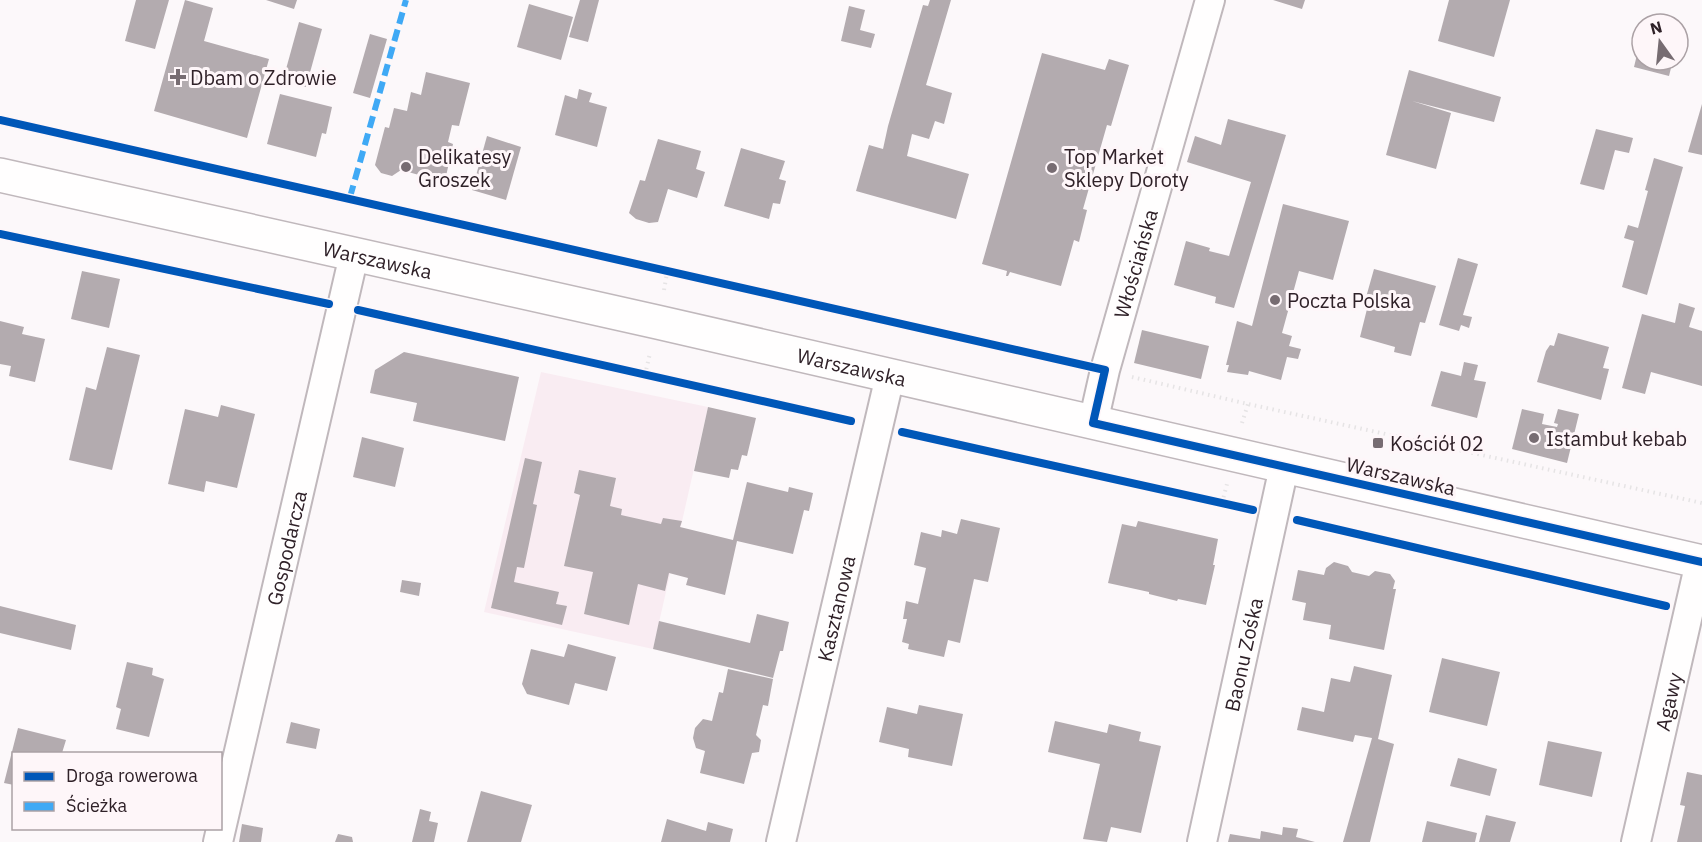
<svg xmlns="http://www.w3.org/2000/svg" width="1702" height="842" viewBox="0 0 1702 842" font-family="'IBM Plex Sans',sans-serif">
  <rect width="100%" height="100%" fill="#fcf8fa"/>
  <polygon fill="#f9ecf2" points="541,372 708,407 653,649 484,612"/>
  <g fill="#b3abaf">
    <polygon points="136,0 169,0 155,49 125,41"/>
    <polygon points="185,0 213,8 204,41 269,59 247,138 154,111"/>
    <polygon points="266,0 297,0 294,9"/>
    <polygon points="580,0 599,0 588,42 569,37"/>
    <polygon points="930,0 951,0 926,85 952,93 944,124 935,121 929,139 912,134 907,156 969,174 956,219 856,191 869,145 883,149 888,126 923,5 928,6"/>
    <polygon points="1273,0 1305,0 1302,9"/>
    <polygon points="1449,0 1510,0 1494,57 1438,41"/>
    <polygon points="529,4 573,17 561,60 517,47"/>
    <polygon points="849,6 865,10 860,30 875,34 871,48 841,41"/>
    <polygon points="299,22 322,29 306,87 283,80"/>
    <polygon points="370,34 387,39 370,98 353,93"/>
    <polygon points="1641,38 1642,60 1673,60 1669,76 1634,67"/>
    <polygon points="1042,53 1105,70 1109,59 1129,65 1111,126 1107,125 1083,209 1087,210 1079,242 1074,240 1061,286 1010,272 1008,276 1006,276 1007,271 982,264"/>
    <polygon points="1409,70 1501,97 1494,122 1412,101 1451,113 1436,169 1386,155"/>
    <polygon points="426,72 470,83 459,126 452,125 448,142 453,144 445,181 435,186 425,184 419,175 401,170 392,176 381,173 375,165 385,127 389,128 394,108 407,111 411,92 421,95"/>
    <polygon points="579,89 592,93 589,102 607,107 597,147 555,135 565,95 577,99"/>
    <polygon points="280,94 332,107 326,134 322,133 316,157 267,144"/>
    <polygon points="1702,104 1702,155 1688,152"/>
    <polygon points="1228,119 1286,135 1234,308 1215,303 1216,297 1174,285 1186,241 1210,248 1209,251 1229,256 1251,182 1187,162 1195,136 1221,145"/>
    <polygon points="1596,129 1633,138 1629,153 1615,150 1604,190 1580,184"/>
    <polygon points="487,136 521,147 506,200 472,190"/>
    <polygon points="658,139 701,151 696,169 705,172 697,198 668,189 658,222 649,223 636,219 629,213 640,180 645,181"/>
    <polygon points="741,148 785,161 779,179 786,181 780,204 773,203 769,219 724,206"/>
    <polygon points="1654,158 1683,167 1647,295 1622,287 1634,241 1624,238 1628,225 1638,228 1648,191 1645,190"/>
    <polygon points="1283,204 1349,221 1333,280 1299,271 1282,333 1292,336 1289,346 1301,349 1298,359 1287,357 1281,380 1249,371 1248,375 1227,372 1229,365 1226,365 1237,321 1252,326"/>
    <polygon points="1458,258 1478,264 1463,315 1472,317 1469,328 1461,325 1459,331 1439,325"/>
    <polygon points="1374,269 1436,286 1425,323 1420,322 1411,356 1394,352 1395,347 1360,337 1367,309 1363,308"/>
    <polygon points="82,271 120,279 109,328 71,319"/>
    <polygon points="1679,303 1695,308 1689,327 1702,331 1702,386 1651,372 1645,394 1622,388 1642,314 1675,323"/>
    <polygon points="0,321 24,327 22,334 45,339 35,382 9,376 11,366 0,364"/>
    <polygon points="1142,330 1209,346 1201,379 1134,363"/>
    <polygon points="1558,333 1609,347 1603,368 1609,369 1601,400 1537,382 1546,351 1550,345 1554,346"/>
    <polygon points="107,347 140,355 112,470 69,460 86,387 96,390"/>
    <polygon points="404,352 519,377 505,441 413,421 417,403 370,393 375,370"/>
    <polygon points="1464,362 1478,365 1474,380 1486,382 1477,418 1431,406 1441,371 1461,376"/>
    <polygon points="221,405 255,414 237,488 206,481 204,492 168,484 185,409 218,417"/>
    <polygon points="708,407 756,418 747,456 742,455 738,470 731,469 729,478 694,471"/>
    <polygon points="1522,409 1544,414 1542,424 1557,427 1558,424 1554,423 1558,409 1579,414 1567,463 1512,449"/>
    <polygon points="362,437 404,448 395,487 353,477"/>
    <polygon points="525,458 542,462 533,504 537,505 524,568 517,567 514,582 559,592 556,604 567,606 562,625 491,608"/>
    <polygon points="579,470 616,478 610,506 622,509 621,515 661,524 663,518 682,521 680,527 733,540 747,482 788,492 789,487 813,493 809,511 804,510 793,554 737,541 725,595 686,585 688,578 669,573 665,591 638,584 629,625 584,614 593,572 564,566 580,495 574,493"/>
    <polygon points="961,519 1000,528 988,582 974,579 960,643 948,640 944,657 908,649 909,644 902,642 907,619 903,619 906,601 918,604 926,568 914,565 921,532 941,537 942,530 957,534"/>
    <polygon points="1138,521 1218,539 1213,565 1215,565 1206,605 1178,599 1177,601 1149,594 1149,592 1108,583 1122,524 1136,527"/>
    <polygon points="1334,562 1348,566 1352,572 1369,576 1375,571 1390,574 1395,581 1393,589 1396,589 1384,650 1329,639 1331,625 1303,620 1306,603 1292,600 1298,570 1324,575 1326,568"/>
    <polygon points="402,580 421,583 419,596 400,592"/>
    <polygon points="0,606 76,625 71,650 0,633"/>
    <polygon points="757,614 789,622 783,651 780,651 773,678 653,649 659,621 750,643"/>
    <polygon points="568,644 616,657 607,691 575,683 569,705 527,694 522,684 531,649 564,657"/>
    <polygon points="1442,658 1500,672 1487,726 1429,712"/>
    <polygon points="127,662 153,668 152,675 164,679 149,737 116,729 121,709 116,707"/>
    <polygon points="1354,666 1392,675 1378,739 1394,744 1370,842 1343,842 1372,738 1355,735 1353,742 1297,730 1302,707 1324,712 1331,678 1350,682"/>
    <polygon points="728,669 773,679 768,706 763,705 756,735 761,740 759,752 752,753 744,784 700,773 705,751 696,748 693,738 695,728 703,719 712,721 719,692 723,693"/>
    <polygon points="919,705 963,714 952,766 908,757 909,749 879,742 887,707 917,714"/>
    <polygon points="1055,721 1107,733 1109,724 1141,732 1139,741 1161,746 1141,833 1111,827 1107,842 1083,839 1100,764 1048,752"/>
    <polygon points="291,722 320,729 316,749 286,743"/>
    <polygon points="18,728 66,740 62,753 14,753 14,785 4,783"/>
    <polygon points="1548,741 1602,752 1592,797 1539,785"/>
    <polygon points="1458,758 1497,769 1490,796 1450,786"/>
    <polygon points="1687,772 1702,775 1702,842 1677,842 1685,806 1680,805"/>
    <polygon points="481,791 532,805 521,842 467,842"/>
    <polygon points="420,809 431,812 429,821 438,823 434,842 412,842"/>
    <polygon points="1486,815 1516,822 1510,842 1479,842"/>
    <polygon points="667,819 706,831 708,822 733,829 730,842 661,842"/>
    <polygon points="1427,821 1477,833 1475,842 1422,842"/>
    <polygon points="242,824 263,828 261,842 239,842"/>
    <polygon points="1283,827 1298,829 1296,837 1315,842 1228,842 1230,834 1260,839 1261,831 1282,835"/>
    <polygon points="338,834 352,837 353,842 335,842"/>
  </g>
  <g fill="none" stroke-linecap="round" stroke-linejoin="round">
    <g stroke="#c0b8bc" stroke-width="32">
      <g id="street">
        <path id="s1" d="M 1093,423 L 1105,370 L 1210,0"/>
        <path id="s2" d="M 218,842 L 354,255"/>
        <path id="s3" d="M 781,842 L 890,376"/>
        <path id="s4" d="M 1202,842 L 1284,467"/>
        <path id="s5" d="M 1636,842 L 1700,562"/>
      </g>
    </g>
    <g stroke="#c0b8bc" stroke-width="36">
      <g id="secondary">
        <path id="s6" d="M 0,175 L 657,322 L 1702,562"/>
      </g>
    </g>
    <g stroke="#e6e4e5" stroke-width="4" stroke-dasharray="1.5 4.5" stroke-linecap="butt">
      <polyline points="664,290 667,273"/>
      <polyline points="645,375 650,353"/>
      <polyline points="1132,377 1248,404 1702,503"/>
      <polyline points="1242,423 1248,404"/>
      <polyline points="1222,503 1227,484"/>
    </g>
    <use href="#street" stroke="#fffefe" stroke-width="28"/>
    <use href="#secondary" stroke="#fffefe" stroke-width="33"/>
    <polyline stroke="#3fa9f5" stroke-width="6" stroke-dasharray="12 6" stroke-linecap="butt" points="350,197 406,0"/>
    <g stroke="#fef6f9" stroke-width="11">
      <g id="cycleway">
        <path d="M 0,120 C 369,202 737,288 1105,370 L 1093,423 L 1702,562"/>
        <polyline points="0,234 329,304"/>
        <polyline points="358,310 851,421"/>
        <polyline points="902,432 1253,510"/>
        <polyline points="1297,520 1666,606"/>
      </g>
    </g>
    <use href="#cycleway" stroke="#0057b8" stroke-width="8"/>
  </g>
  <g fill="#776c72" stroke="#fef6f9" stroke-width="2">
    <path d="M175 68h6v6h6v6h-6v6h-6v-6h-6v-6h6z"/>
    <circle cx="406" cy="167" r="6"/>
    <circle cx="1052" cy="168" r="6"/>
    <circle cx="1275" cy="300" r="6"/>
    <circle cx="1534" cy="438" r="6"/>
    <rect x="1372" y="437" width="12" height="12" rx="3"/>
  </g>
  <g text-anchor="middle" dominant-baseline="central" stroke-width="6" stroke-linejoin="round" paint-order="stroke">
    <g font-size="20" fill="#2f2128" stroke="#fef6f9" text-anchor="start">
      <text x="190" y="77">Dbam o Zdrowie</text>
      <text x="418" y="156">Delikatesy<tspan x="418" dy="23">Groszek</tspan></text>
      <text x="1064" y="156">Top Market<tspan x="1064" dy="23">Sklepy Doroty</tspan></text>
      <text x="1287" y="300">Poczta Polska</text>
      <text x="1546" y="438">Istambuł kebab</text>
      <text x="1390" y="443">Kościół 02</text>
    </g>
    <g font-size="20" fill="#2f2128" stroke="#fef6f9">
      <text stroke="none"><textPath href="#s6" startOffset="387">Warszawska</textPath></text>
      <text stroke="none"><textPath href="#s1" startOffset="165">Włościańska</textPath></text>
      <text stroke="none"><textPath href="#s6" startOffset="873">Warszawska</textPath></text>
      <text transform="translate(1401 476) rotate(13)">Warszawska</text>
      <text stroke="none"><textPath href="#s2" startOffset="302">Gospodarcza</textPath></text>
      <text stroke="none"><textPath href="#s3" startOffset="240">Kasztanowa</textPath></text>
      <text stroke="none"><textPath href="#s4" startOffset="192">Baonu Zośka</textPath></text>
      <text stroke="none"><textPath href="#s5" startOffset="144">Agawy</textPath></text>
    </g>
  </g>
  <rect x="12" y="752" width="210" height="78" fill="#fef6f9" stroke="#aba1a5" stroke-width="1.5"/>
  <rect x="24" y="772" width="30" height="9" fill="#0057b8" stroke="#aba1a5" stroke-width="1.5"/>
  <text x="66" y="782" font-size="18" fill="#2f2128">Droga rowerowa</text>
  <rect x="24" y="802" width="30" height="9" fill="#3fa9f5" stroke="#aba1a5" stroke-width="1.5"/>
  <text x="66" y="812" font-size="18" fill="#2f2128">Ścieżka</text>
  <g transform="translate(1660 42) rotate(345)"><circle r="28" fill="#fef6f9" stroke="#aba1a5" stroke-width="1.5"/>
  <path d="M0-4.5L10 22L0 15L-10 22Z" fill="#776c72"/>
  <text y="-9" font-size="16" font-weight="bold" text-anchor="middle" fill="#2f2128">N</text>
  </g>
</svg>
